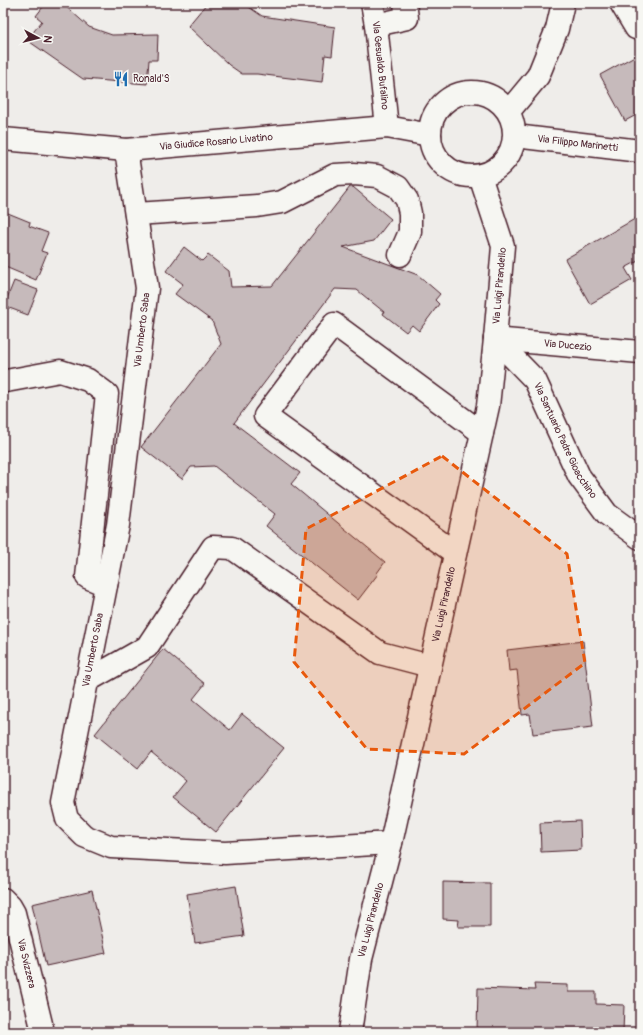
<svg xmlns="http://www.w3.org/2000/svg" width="643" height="1035" viewBox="0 0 643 1035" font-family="Pangolin,sans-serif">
  <rect width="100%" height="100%" fill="#efedea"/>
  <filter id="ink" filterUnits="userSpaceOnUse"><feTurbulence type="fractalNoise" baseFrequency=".025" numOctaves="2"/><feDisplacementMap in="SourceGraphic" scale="8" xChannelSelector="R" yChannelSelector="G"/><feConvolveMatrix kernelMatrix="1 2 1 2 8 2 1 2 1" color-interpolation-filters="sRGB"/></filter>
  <g filter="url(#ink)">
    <g fill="#c6babb" stroke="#4a1f2b">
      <polygon points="46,3 62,3 89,27 112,35 158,34 157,60 149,60 147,84 83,79 27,40 42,21 36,16"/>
      <polygon points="207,3 243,3 262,16 335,27 332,56 325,55 322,82 257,74 242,74 229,65 188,26"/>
      <polygon points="640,53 640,113 625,121 600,75"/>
      <polygon points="350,187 353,187 391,219 374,241 343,247 418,275 440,294 435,300 439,304 419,331 412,325 406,332 383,314 384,312 357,290 335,289 234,423 300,473 291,484 385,562 377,573 378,574 358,600 266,526 275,514 214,466 191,467 182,479 141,447 221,344 212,321 175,294 183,284 166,271 184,247 202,261 208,255 229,271 231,287 272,286"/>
      <polygon points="3,211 30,222 29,226 48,233 41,251 47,253 36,280 3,266"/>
      <polygon points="640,216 640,260 625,268 632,280 590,304 565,259"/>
      <polygon points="14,281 38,290 28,315 4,306"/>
      <polygon points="583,641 593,727 533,734 530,714 522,715 517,670 509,671 507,650"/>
      <polygon points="163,649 205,684 193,699 230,730 242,714 284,748 216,832 173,797 186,781 151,752 138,769 95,734"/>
      <polygon points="580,821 581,850 541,852 540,823"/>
      <polygon points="443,882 490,883 490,927 458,927 459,920 443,919"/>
      <polygon points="236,886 244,936 195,943 187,894"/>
      <polygon points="92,890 106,953 46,966 32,904"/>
      <polygon points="534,984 568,985 568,992 596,992 596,1004 624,1005 623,1032 477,1032 478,988 535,990"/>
    </g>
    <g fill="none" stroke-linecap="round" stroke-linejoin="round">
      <g stroke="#4a1f2b" stroke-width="25">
        <g id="minor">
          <path id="s1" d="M 372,3 L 376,25 L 387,127"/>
          <polyline points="621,3 636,28"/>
          <polyline points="376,25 407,18 405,3"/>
          <circle cx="472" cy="134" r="42"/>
          <polyline points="509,111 538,76 557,29 563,3"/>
          <path id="s2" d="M 515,136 L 640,151"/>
          <path id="s3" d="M 3,139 L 126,150 L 387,127 L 430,135"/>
          <polyline points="126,150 147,288 118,525 63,803 67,819 84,836 111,847 225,853 391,843"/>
          <polyline points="136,214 257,206 282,202 335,175 354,174 377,176 398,187 407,200 410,213 410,232 400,255"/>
          <path id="s4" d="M 495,339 L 535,380 L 579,476 L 607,514 L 640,538"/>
          <path id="s5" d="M 495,339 L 640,352"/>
          <polyline points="6,381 60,371 88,380 107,394 87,577 106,585"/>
          <polyline points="455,553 265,416 334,324 482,433"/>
          <polyline points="87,681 147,647 213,547 232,548 380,653 430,666"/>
          <path id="s6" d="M 3,899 L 10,906 L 14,913 L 43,1032"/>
          <path id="s7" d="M 350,1032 L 361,959 L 391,843 L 488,406 L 495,339 L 503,246 L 480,176"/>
        </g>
      </g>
      <use href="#minor" stroke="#f6f6f2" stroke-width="22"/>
    </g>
  </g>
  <path fill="#e8590c" fill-opacity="0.2" stroke="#e8590c" stroke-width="3" stroke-dasharray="8 5" stroke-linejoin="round" d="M 442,456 L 567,554 L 585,663 L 464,754 L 367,749 L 294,662 L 306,529 Z"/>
  <defs>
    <g id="restaurant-bare" transform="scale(1.2)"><path d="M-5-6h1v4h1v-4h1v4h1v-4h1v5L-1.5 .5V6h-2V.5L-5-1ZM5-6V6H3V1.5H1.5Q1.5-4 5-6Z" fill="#1f6fb2" stroke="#f6f6f2" stroke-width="2.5" paint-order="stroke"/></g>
  </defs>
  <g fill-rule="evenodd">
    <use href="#restaurant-bare" x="121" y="79"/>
  </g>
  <g text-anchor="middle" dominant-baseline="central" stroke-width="3" stroke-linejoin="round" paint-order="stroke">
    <g font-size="10" fill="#4a1f2b" stroke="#f6f6f2">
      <text stroke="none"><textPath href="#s1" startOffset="63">Via Gesualdo Bufalino</textPath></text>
      <text stroke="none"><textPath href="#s3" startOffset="214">Via Giudice Rosario Livatino</textPath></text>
      <text stroke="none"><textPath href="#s2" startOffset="63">Via Filippo Marinetti</textPath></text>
      <text stroke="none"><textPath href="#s7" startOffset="762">Via Luigi Pirandello</textPath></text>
      <text transform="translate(142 330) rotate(-83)">Via Umberto Saba</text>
      <text stroke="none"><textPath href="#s5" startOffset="73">Via Ducezio</textPath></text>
      <text stroke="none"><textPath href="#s4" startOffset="125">Via Santuario Padre Gioacchino</textPath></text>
      <text stroke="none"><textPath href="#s7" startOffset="438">Via Luigi Pirandello</textPath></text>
      <text transform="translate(93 650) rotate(-79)">Via Umberto Saba</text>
      <text stroke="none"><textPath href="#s7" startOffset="114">Via Luigi Pirandello</textPath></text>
      <text stroke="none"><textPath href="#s6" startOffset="70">Via Svizzera</textPath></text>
    </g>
    <g font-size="10" fill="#4a1f2b" stroke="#f6f6f2" text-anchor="start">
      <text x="133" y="79">Ronald'S</text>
    </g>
  </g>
  <rect width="643" height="1035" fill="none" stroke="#f6f6f2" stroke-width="16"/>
  <rect x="8" y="8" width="627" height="1019" fill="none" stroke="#4a1f2b" stroke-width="1.5" filter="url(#ink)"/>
  <g transform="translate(38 38) rotate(97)" stroke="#f6f6f2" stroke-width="3" paint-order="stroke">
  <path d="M0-3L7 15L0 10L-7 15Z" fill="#4a1f2b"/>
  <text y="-6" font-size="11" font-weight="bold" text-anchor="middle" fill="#4a1f2b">N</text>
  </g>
</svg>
